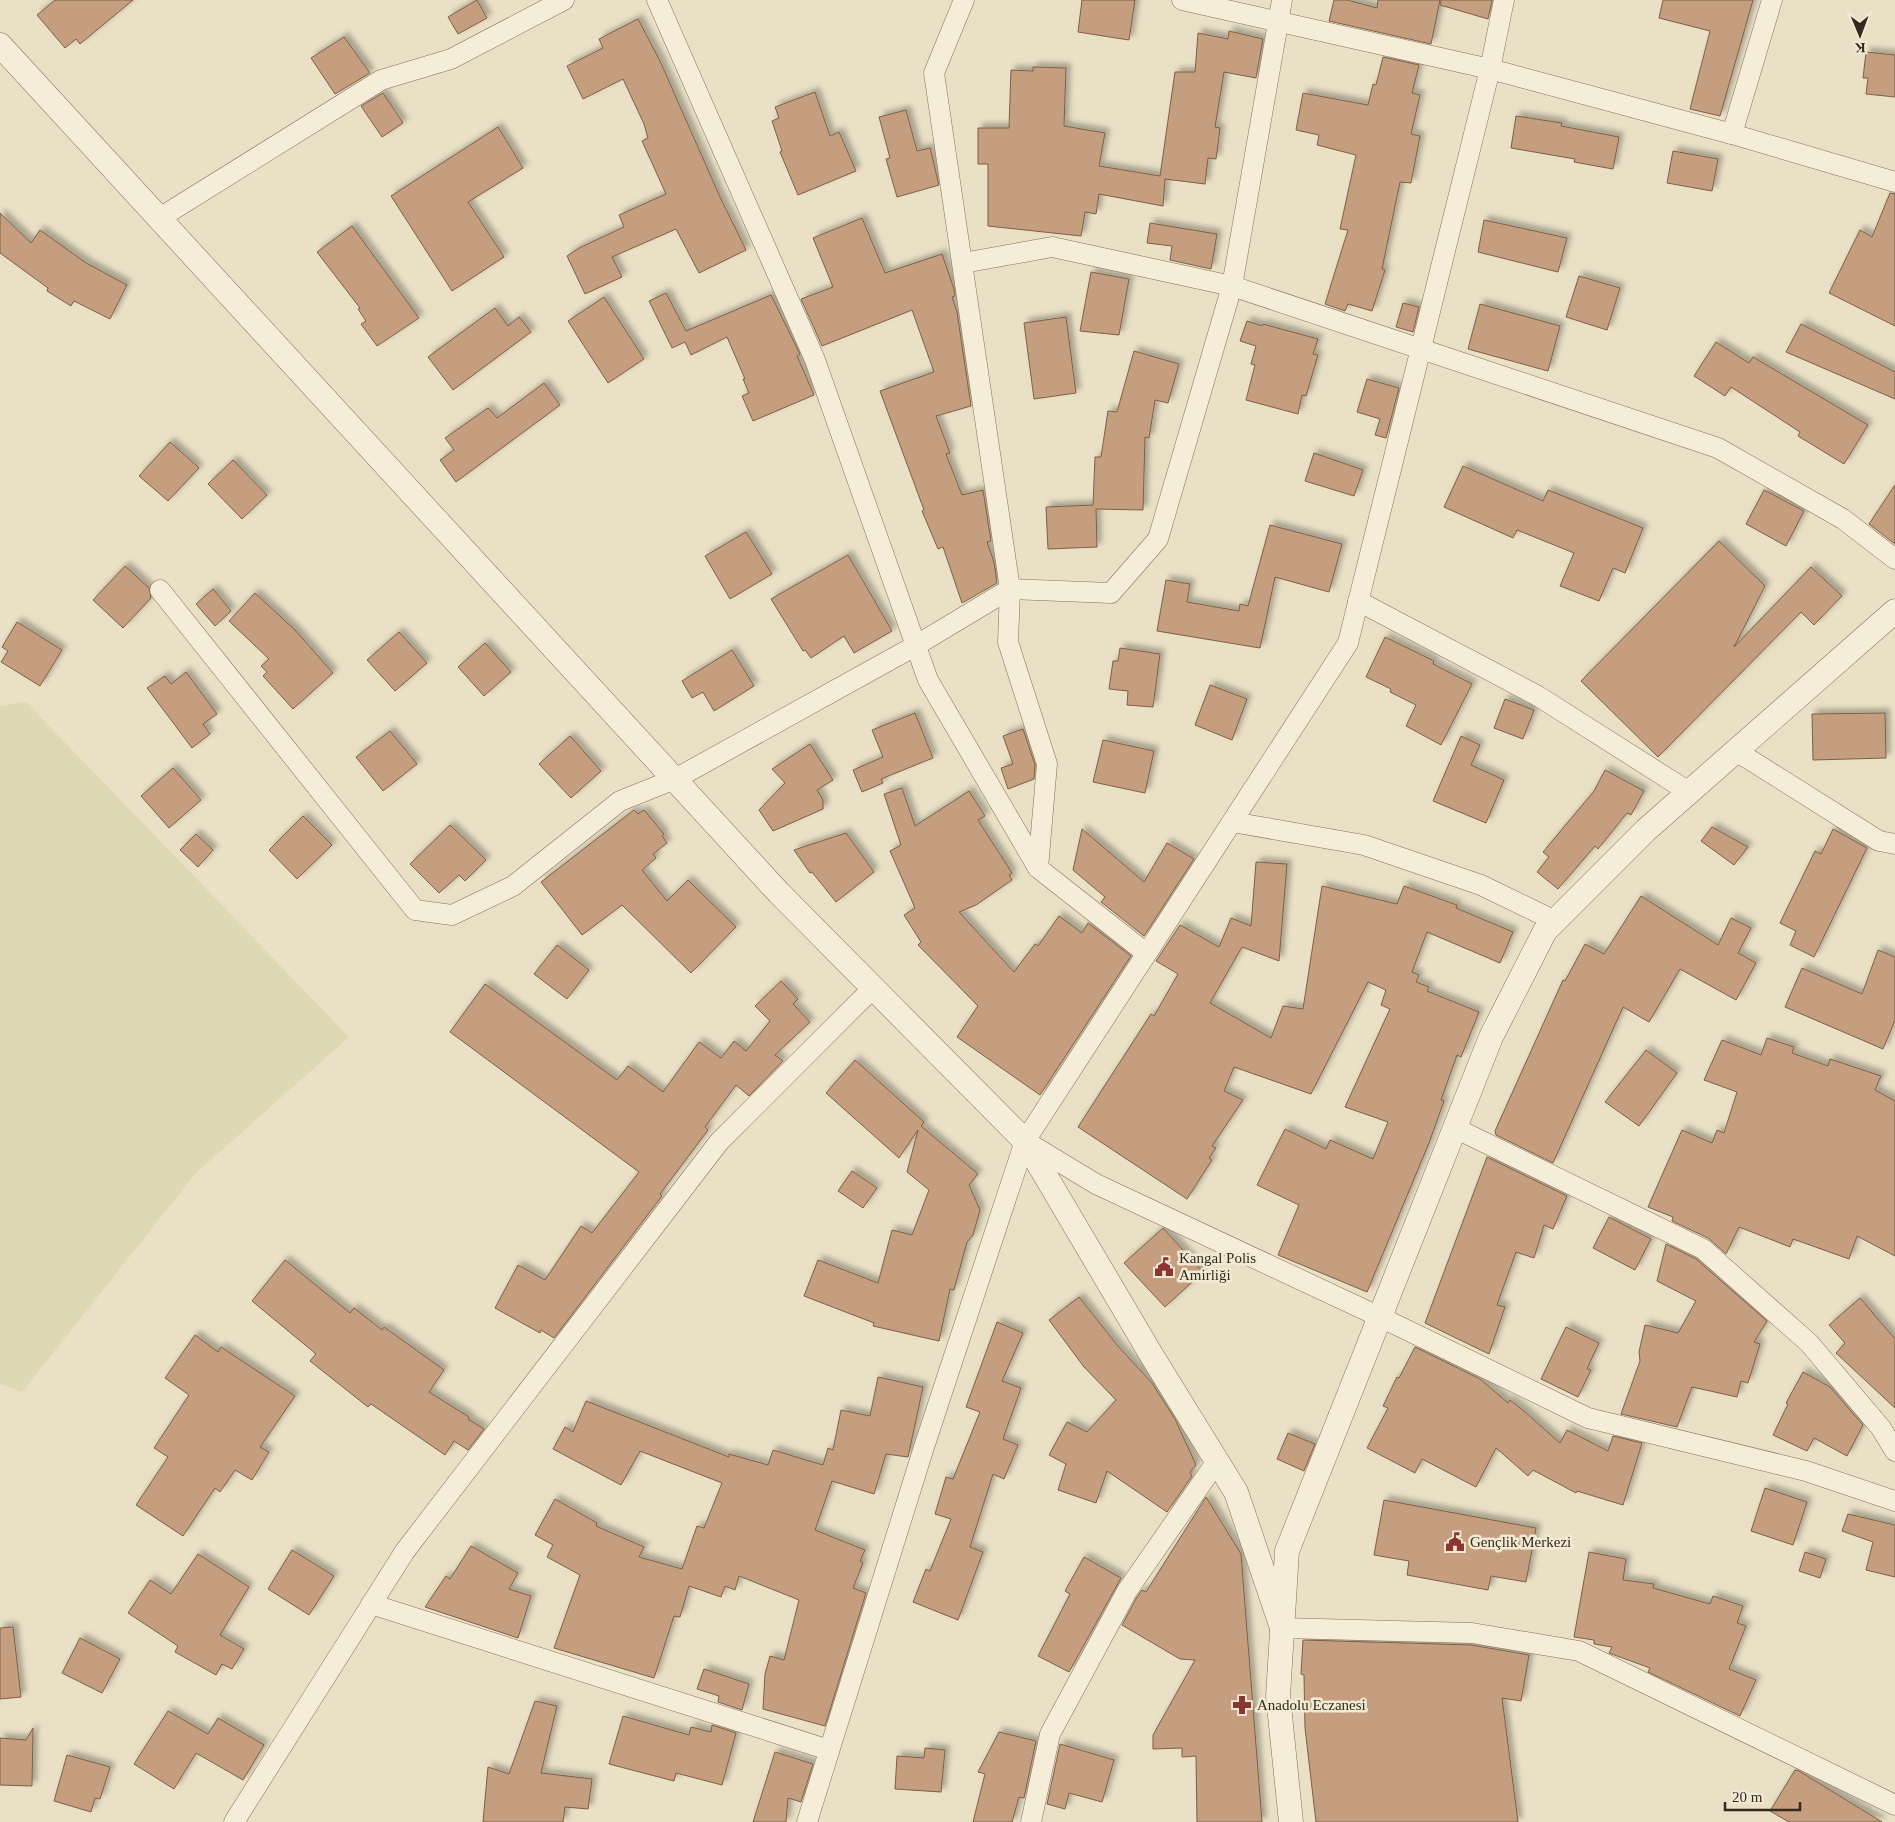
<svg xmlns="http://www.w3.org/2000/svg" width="1895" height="1822" viewBox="0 0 1895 1822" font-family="'Times New Roman',serif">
  <defs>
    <filter id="shadow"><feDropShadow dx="4.5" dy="-4.5" stdDeviation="2.5" flood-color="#0004"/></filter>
  </defs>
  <rect width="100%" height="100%" fill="#e9e0c5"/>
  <polygon fill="#ded9b3" points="26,702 349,1037 195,1174 22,1392 0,1384 0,706"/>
  <g fill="#c49e7e" stroke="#7f5f45" filter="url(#shadow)">
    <polygon points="55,0 133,0 80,44 76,39 65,48 37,15"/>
    <polygon points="477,0 487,18 458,34 448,17"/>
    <polygon points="1082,0 1135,0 1129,40 1078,32"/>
    <polygon points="1334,0 1347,0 1377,8 1378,0 1440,0 1431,44 1329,21"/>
    <polygon points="1441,0 1492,0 1488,19 1440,5"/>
    <polygon points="1663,0 1753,0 1720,116 1690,109 1710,31 1659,18"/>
    <polygon points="638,19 660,61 720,197 746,250 699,273 676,229 612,257 622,277 585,294 567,256 579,248 624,227 619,215 666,194 642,141 648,138 644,124 623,79 583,99 567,66 603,48 599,39"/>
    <polygon points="1229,31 1263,39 1256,78 1224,72 1215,127 1220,128 1216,159 1208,158 1205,184 1165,179 1163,206 1099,194 1096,214 1085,212 1081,236 988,226 988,164 978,164 978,128 1009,128 1011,70 1033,71 1033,67 1066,68 1064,126 1105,133 1099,166 1160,176 1175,72 1195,72 1198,33 1228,39"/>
    <polygon points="344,37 370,73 335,94 311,58"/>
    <polygon points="1866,52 1895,55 1895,97 1866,94 1868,78 1863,78"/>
    <polygon points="1383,57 1419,65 1412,93 1420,95 1411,134 1420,136 1411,183 1400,182 1382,269 1385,270 1372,311 1348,304 1345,311 1325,304 1348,230 1340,229 1356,155 1317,145 1319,135 1296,130 1303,93 1368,105 1373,84 1376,85"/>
    <polygon points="815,92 830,136 839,132 856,171 798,195 780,152 782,151 772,121 779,118 775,107"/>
    <polygon points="383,93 403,123 382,137 361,106"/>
    <polygon points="906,110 917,151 930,148 939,185 897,197 886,159 890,158 879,117"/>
    <polygon points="1516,116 1562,123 1561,126 1619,137 1613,169 1574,162 1575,159 1511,148"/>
    <polygon points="498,127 523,168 468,202 504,257 452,291 391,196"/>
    <polygon points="1673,151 1718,159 1712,191 1667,183"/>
    <polygon points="1890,193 1895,194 1895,326 1829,293 1860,230 1872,237"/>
    <polygon points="0,213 31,243 40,230 86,263 127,285 110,319 74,301 71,306 47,291 48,288 0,253"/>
    <polygon points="862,218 885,273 942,254 954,289 955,296 952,297 957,312 971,406 936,416 950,453 946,454 962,495 983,490 991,541 987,542 994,562 997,583 962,603 943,547 938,549 922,511 924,510 880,391 934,372 912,310 822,346 801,299 833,287 813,238"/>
    <polygon points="1484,220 1567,238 1558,272 1478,252"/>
    <polygon points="1150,223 1217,234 1211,269 1170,260 1172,246 1147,243"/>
    <polygon points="352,226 419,318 377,346 361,324 366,321 358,309 360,308 317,252"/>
    <polygon points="1091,272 1129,279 1119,335 1080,331"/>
    <polygon points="1579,276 1620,288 1607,330 1566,317"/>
    <polygon points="666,293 686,331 771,295 800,354 797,356 814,395 753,421 742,396 749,393 743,379 745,379 727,337 691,355 685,342 672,348 649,301"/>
    <polygon points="604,297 644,359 608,383 568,321"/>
    <polygon points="1403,303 1419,307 1413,332 1396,327"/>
    <polygon points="1480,304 1560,326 1548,371 1468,349"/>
    <polygon points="495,308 508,326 519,317 531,332 453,390 428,357"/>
    <polygon points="1066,317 1076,393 1034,399 1024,323"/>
    <polygon points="1247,321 1262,326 1263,324 1318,339 1313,354 1318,355 1306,396 1302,395 1298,414 1246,400 1255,365 1251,364 1256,346 1240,341"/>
    <polygon points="1801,324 1895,372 1895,399 1786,352"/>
    <polygon points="1716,342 1749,363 1753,357 1868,425 1844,464 1798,436 1800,432 1731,387 1725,396 1694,376"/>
    <polygon points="1134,351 1179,364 1168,403 1155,400 1149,438 1145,437 1143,510 1096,509 1097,547 1048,549 1046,507 1093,505 1095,457 1101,457 1108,411 1117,412"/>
    <polygon points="1367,379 1399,388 1386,438 1375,435 1380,419 1357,412"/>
    <polygon points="544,383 560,405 456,482 440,460 454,450 445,438 488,408 497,418"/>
    <polygon points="170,442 199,468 168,501 139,476"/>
    <polygon points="1314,453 1363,470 1354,496 1305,481"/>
    <polygon points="233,460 267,495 242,519 208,484"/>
    <polygon points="1463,466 1543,501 1548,490 1643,528 1625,573 1613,568 1599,601 1560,586 1574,553 1517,530 1513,538 1444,507"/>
    <polygon points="1895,485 1895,544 1869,524"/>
    <polygon points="1764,490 1804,511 1786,546 1746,524"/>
    <polygon points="1270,525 1342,544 1329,592 1275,577 1260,648 1157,631 1166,580 1190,584 1187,602 1239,611 1240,604 1248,606"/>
    <polygon points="746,532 772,574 730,599 705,556"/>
    <polygon points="1719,541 1765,586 1734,647 1811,567 1842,596 1814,625 1801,612 1658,757 1581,681"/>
    <polygon points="848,555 892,631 854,653 844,636 811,658 805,650 803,651 771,599"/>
    <polygon points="125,566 149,588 151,598 123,628 93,600"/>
    <polygon points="213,589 231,611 215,626 196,604"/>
    <polygon points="255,593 295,630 333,673 293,709 263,676 267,672 261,666 269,659 229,621"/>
    <polygon points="17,622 62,650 40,686 1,662 8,651 2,647"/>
    <polygon points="399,632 427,663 395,691 367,660"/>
    <polygon points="1385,637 1434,661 1433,664 1472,684 1441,745 1406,726 1416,705 1390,692 1391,689 1366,677"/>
    <polygon points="485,643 511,672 484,696 458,667"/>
    <polygon points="1120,648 1160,654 1153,707 1127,705 1128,691 1109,689 1113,661 1118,661"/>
    <polygon points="732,650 754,686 714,711 703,692 692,698 682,681"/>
    <polygon points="186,672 217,714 203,724 210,734 192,748 147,688 165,676 171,684"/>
    <polygon points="1210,685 1247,699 1232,740 1195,725"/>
    <polygon points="1505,699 1534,710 1523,739 1494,728"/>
    <polygon points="915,713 933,758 881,779 883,783 862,792 853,770 883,757 872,730"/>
    <polygon points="1885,713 1886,758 1813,760 1812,714"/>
    <polygon points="1023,729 1035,765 1034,779 1008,789 1001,768 1013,764 1003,736"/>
    <polygon points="390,731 417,764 383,791 356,757"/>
    <polygon points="570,736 601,771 571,798 539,764"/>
    <polygon points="1461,736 1480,745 1471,765 1504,780 1486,823 1433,801"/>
    <polygon points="1103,740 1154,751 1145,793 1093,782"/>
    <polygon points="810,744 833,780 817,790 823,800 823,809 773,831 759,810 785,783 772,769"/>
    <polygon points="173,768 201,800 169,828 141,796"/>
    <polygon points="1605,770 1644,791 1631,815 1627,813 1598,849 1595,846 1558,889 1537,872 1549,857 1543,852 1594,791"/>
    <polygon points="902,788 915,826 969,791 985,816 978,820 1012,873 1009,875 1012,880 976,905 959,912 1014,972 1035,944 1038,946 1059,916 1082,933 1088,923 1131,956 1040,1095 957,1037 978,1006 918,945 921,942 904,915 915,908 890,851 901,845 884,794"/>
    <polygon points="634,810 638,814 644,810 664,834 662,836 667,843 653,854 656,858 642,870 667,901 688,880 736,927 691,973 622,905 582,935 541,882"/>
    <polygon points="303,816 332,845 297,879 269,850"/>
    <polygon points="450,825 486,860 465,881 459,875 439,893 410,864"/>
    <polygon points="1712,827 1748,847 1734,865 1701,841"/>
    <polygon points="1082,829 1144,882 1167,843 1194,859 1144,936 1101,902 1105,897 1073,870"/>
    <polygon points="1833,829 1867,848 1814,957 1790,945 1796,931 1780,923 1815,851 1821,854"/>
    <polygon points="846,833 874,872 836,902 812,872 810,873 794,850"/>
    <polygon points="196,834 213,850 198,867 180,850"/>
    <polygon points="1256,862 1287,864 1279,961 1242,947 1210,1003 1271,1038 1283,1006 1303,1009 1322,886 1397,904 1404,886 1457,905 1456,908 1513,932 1500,963 1427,932 1412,972 1419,975 1416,982 1429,987 1427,991 1479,1012 1461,1057 1457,1055 1441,1100 1444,1101 1429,1143 1367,1292 1278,1255 1299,1205 1257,1185 1285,1129 1326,1149 1330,1140 1373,1159 1388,1122 1345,1107 1390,1009 1381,1005 1386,990 1368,982 1311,1094 1234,1067 1224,1091 1243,1100 1212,1146 1216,1148 1209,1158 1212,1160 1187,1199 1078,1127 1151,1014 1154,1016 1178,974 1156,961 1180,925 1219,947 1231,918 1251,926"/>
    <polygon points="1641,896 1718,945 1731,918 1751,928 1738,953 1756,963 1736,1000 1680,969 1649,1022 1623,1007 1553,1163 1496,1135 1495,1131 1563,980 1565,981 1585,944 1604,954"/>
    <polygon points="557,945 589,970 567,999 534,974"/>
    <polygon points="1878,950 1895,957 1895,1020 1883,1049 1785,1007 1802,968 1862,994"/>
    <polygon points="781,981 798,999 793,1004 810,1022 775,1055 783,1061 749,1096 736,1085 705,1127 708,1130 660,1194 662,1196 554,1338 541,1330 540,1333 495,1308 518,1265 545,1280 581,1226 592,1233 639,1172 450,1032 485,984 617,1080 628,1066 663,1092 699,1042 721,1058 734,1041 746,1051 770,1021 755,1006"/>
    <polygon points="1767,1038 1794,1047 1792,1053 1828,1066 1830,1059 1881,1076 1875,1090 1895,1101 1895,1256 1857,1236 1849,1259 1793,1239 1790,1247 1739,1227 1726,1254 1708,1238 1672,1221 1673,1217 1648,1207 1682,1130 1712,1143 1717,1130 1724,1133 1737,1092 1704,1080 1722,1040 1761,1055"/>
    <polygon points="1646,1050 1677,1073 1639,1126 1605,1102"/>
    <polygon points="855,1060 924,1122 921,1126 978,1174 969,1185 980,1210 973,1235 967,1242 954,1290 950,1289 939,1341 873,1326 874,1323 804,1296 818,1260 878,1283 892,1230 912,1235 929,1190 907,1172 918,1130 899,1158 826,1093"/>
    <polygon points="1487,1157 1567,1196 1553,1229 1544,1225 1534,1258 1516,1252 1497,1305 1505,1307 1489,1354 1425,1323"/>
    <polygon points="852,1171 877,1188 863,1208 838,1191"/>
    <polygon points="1609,1217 1651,1239 1635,1270 1593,1248"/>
    <polygon points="1163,1228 1203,1272 1165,1307 1124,1263"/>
    <polygon points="1666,1244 1696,1259 1767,1321 1754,1342 1760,1344 1748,1383 1741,1381 1737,1397 1692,1387 1677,1427 1621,1414 1640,1361 1639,1352 1645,1325 1678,1333 1696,1301 1657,1281"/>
    <polygon points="285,1260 350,1313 354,1308 382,1330 384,1327 444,1370 429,1392 469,1417 468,1419 484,1429 468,1450 454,1441 445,1455 371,1404 368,1407 310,1361 316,1354 252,1301"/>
    <polygon points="1079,1297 1117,1345 1152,1383 1175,1419 1196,1465 1190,1472 1192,1476 1167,1512 1107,1471 1096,1503 1058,1490 1066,1464 1049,1455 1067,1422 1087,1432 1116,1400 1084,1367 1049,1320"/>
    <polygon points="1860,1298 1895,1339 1895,1408 1836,1353 1845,1343 1829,1325"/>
    <polygon points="997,1322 1023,1333 1002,1381 1021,1388 1003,1439 1018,1445 1004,1479 993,1474 970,1547 983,1552 958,1620 913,1602 926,1569 930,1571 951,1519 935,1514 946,1477 953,1479 980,1412 966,1407"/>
    <polygon points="1566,1327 1599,1343 1587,1369 1591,1370 1578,1397 1541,1379"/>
    <polygon points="195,1335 218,1352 221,1347 295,1396 260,1447 269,1452 252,1480 235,1470 220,1492 215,1488 183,1536 136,1505 168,1457 154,1448 189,1395 165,1378"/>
    <polygon points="1415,1347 1480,1379 1508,1403 1510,1400 1525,1412 1560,1443 1567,1430 1608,1451 1613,1436 1642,1443 1623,1505 1577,1491 1576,1493 1533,1470 1528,1476 1496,1448 1476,1487 1422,1459 1415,1473 1367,1448 1388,1408 1383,1406 1397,1377 1399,1378"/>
    <polygon points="1803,1372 1830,1387 1863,1425 1847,1456 1814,1438 1807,1451 1773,1435 1788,1404 1786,1403"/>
    <polygon points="878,1377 923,1387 908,1457 886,1454 874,1494 832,1481 815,1530 865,1550 860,1561 863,1563 853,1588 866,1593 825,1726 763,1709 765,1674 770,1656 784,1660 799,1600 739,1576 735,1590 725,1586 721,1597 689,1586 680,1617 674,1616 654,1678 554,1648 580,1575 547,1557 553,1545 535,1535 555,1499 597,1523 596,1526 644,1547 639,1557 682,1569 697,1526 704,1528 722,1483 640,1451 621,1485 553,1449 565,1427 573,1432 586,1401 729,1457 729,1454 768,1465 773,1450 823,1465 828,1448 833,1450 841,1410 870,1416"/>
    <polygon points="1288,1433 1315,1444 1304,1471 1277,1459"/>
    <polygon points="1765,1488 1807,1502 1793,1545 1751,1531"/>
    <polygon points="1206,1497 1241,1554 1262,1822 1197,1822 1196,1756 1182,1757 1182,1748 1153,1749 1153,1735 1195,1660 1180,1659 1122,1625 1137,1597 1142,1590 1146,1592"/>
    <polygon points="1384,1500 1536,1528 1526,1582 1491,1576 1488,1590 1407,1575 1409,1561 1374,1555"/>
    <polygon points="1848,1514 1895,1525 1895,1577 1866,1570 1873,1542 1842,1531"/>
    <polygon points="471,1546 518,1573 509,1589 531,1596 518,1638 425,1607 446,1576 450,1579"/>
    <polygon points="292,1550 334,1576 309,1615 268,1589"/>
    <polygon points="1589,1552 1626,1559 1623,1580 1654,1584 1653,1588 1710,1604 1713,1596 1743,1606 1737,1623 1746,1626 1729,1669 1756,1680 1740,1716 1648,1672 1650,1668 1609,1653 1612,1647 1594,1644 1594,1640 1574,1637"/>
    <polygon points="1805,1552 1826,1559 1820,1578 1799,1571"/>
    <polygon points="198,1554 249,1587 220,1635 244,1649 232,1669 222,1664 216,1675 175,1652 178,1646 128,1613 150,1580 171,1594"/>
    <polygon points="1084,1557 1121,1578 1069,1672 1038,1656 1070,1594 1065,1591"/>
    <polygon points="13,1627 21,1697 0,1699 0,1628"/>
    <polygon points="80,1638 120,1659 102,1693 62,1673"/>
    <polygon points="1303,1640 1471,1645 1529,1655 1521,1701 1502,1698 1518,1822 1316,1822 1305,1728 1304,1675 1301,1674"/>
    <polygon points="704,1669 749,1684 742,1710 718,1702 719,1696 697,1689"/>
    <polygon points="535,1701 557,1706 541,1773 592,1779 588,1809 565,1807 563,1822 483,1822 488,1767 509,1774"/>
    <polygon points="168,1711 208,1734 218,1718 264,1745 243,1780 196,1753 174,1789 134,1764"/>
    <polygon points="623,1716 689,1735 691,1727 711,1732 712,1725 736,1733 722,1785 676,1773 674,1781 609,1764"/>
    <polygon points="33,1728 32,1786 0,1785 0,1738 26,1740"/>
    <polygon points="999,1732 1036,1741 1024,1798 1019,1797 1012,1822 973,1822 985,1774 978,1772"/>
    <polygon points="1060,1744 1114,1760 1102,1802 1069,1793 1065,1809 1047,1804"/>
    <polygon points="925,1748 945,1750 941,1792 895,1789 897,1756 924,1758"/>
    <polygon points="775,1752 813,1764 801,1802 788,1798 786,1822 753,1822"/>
    <polygon points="67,1755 110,1767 100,1799 95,1798 91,1812 54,1801"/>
    <polygon points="1795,1770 1799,1771 1882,1822 1789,1822 1770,1811"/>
  </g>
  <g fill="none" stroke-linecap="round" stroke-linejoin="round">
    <g stroke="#82725d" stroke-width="21">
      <g id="minor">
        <polyline points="657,0 815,360 928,680 1038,868 1146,953"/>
        <polyline points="964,0 934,73 1010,589 1008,642 1047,764 1038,868"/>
        <polyline points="1182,0 1490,69 1732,134 1895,182"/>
        <polyline points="1732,134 1772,0"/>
        <polyline points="158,219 381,80 451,59 564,0"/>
        <polyline points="963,263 1052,247 1232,286 1718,448 1843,519 1895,559"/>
        <polyline points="160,590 415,910 452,915 513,886 620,801 675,779 915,646 1010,589 1111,593 1158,539 1232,286 1282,0"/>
        <polyline points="1358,601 1538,696 1689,792"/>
        <polyline points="1736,751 1879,841 1895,844"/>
        <polyline points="1232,822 1364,845 1481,885 1555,921"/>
        <polyline points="1455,1128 1703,1249 1809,1343 1881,1428 1895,1451"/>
        <polyline points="1025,1141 1096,1184 1380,1317 1588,1418 1806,1471 1895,1501"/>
        <polyline points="371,1604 829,1750"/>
        <polyline points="1282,1628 1472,1633 1579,1651 1895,1805"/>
        <polyline points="234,1822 405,1551 719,1142 873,988"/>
        <polyline points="807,1822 924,1447 1025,1141 1348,643 1490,69 1504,0"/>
        <polyline points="1031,1822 1050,1734 1127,1591 1217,1461"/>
      </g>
    </g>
    <g stroke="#82725d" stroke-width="25">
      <g id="tertiary">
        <polyline points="0,45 779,893 1025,1141 1152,1356 1236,1492 1282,1628"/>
        <polyline points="1291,1822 1278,1696 1287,1551 1491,1037 1545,931 1646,830 1895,611"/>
      </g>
    </g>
    <use href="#minor" stroke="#f5edd7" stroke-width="20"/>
    <use href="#tertiary" stroke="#f5edd7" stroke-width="24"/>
  </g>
  <defs>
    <g id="civic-bare" transform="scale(1.5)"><path d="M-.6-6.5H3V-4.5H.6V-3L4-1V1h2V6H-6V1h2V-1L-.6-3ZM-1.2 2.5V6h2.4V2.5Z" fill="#8b3632" stroke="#f2ead3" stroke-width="2.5" paint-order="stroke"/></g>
    <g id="pharmacy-bare" transform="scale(1.5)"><path d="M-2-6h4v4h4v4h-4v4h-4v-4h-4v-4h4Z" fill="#8b3632" stroke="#f2ead3" stroke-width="2.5" paint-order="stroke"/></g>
  </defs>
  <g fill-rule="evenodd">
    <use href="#civic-bare" x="1164" y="1267"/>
    <use href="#civic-bare" x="1455" y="1542"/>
    <use href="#pharmacy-bare" x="1242" y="1705"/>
  </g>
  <g text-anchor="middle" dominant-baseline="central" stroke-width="5" stroke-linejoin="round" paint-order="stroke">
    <g font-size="15" fill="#342a1f" stroke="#f2ead3" text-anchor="start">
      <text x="1179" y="1258">Kangal Polis<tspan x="1179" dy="17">Amirliği</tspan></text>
      <text x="1470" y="1542">Gençlik Merkezi</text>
      <text x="1257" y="1705">Anadolu Eczanesi</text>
    </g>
  </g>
  <g transform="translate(1860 35) rotate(179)" stroke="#f2ead3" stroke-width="4" paint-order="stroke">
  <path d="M0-4L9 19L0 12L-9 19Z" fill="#342a1f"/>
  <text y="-8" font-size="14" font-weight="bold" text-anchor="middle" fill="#342a1f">K</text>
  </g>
  <path d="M1725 1802v8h75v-8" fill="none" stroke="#342a1f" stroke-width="2.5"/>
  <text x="1732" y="1802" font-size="15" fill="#342a1f" stroke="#f2ead3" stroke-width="4" paint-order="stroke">20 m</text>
</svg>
